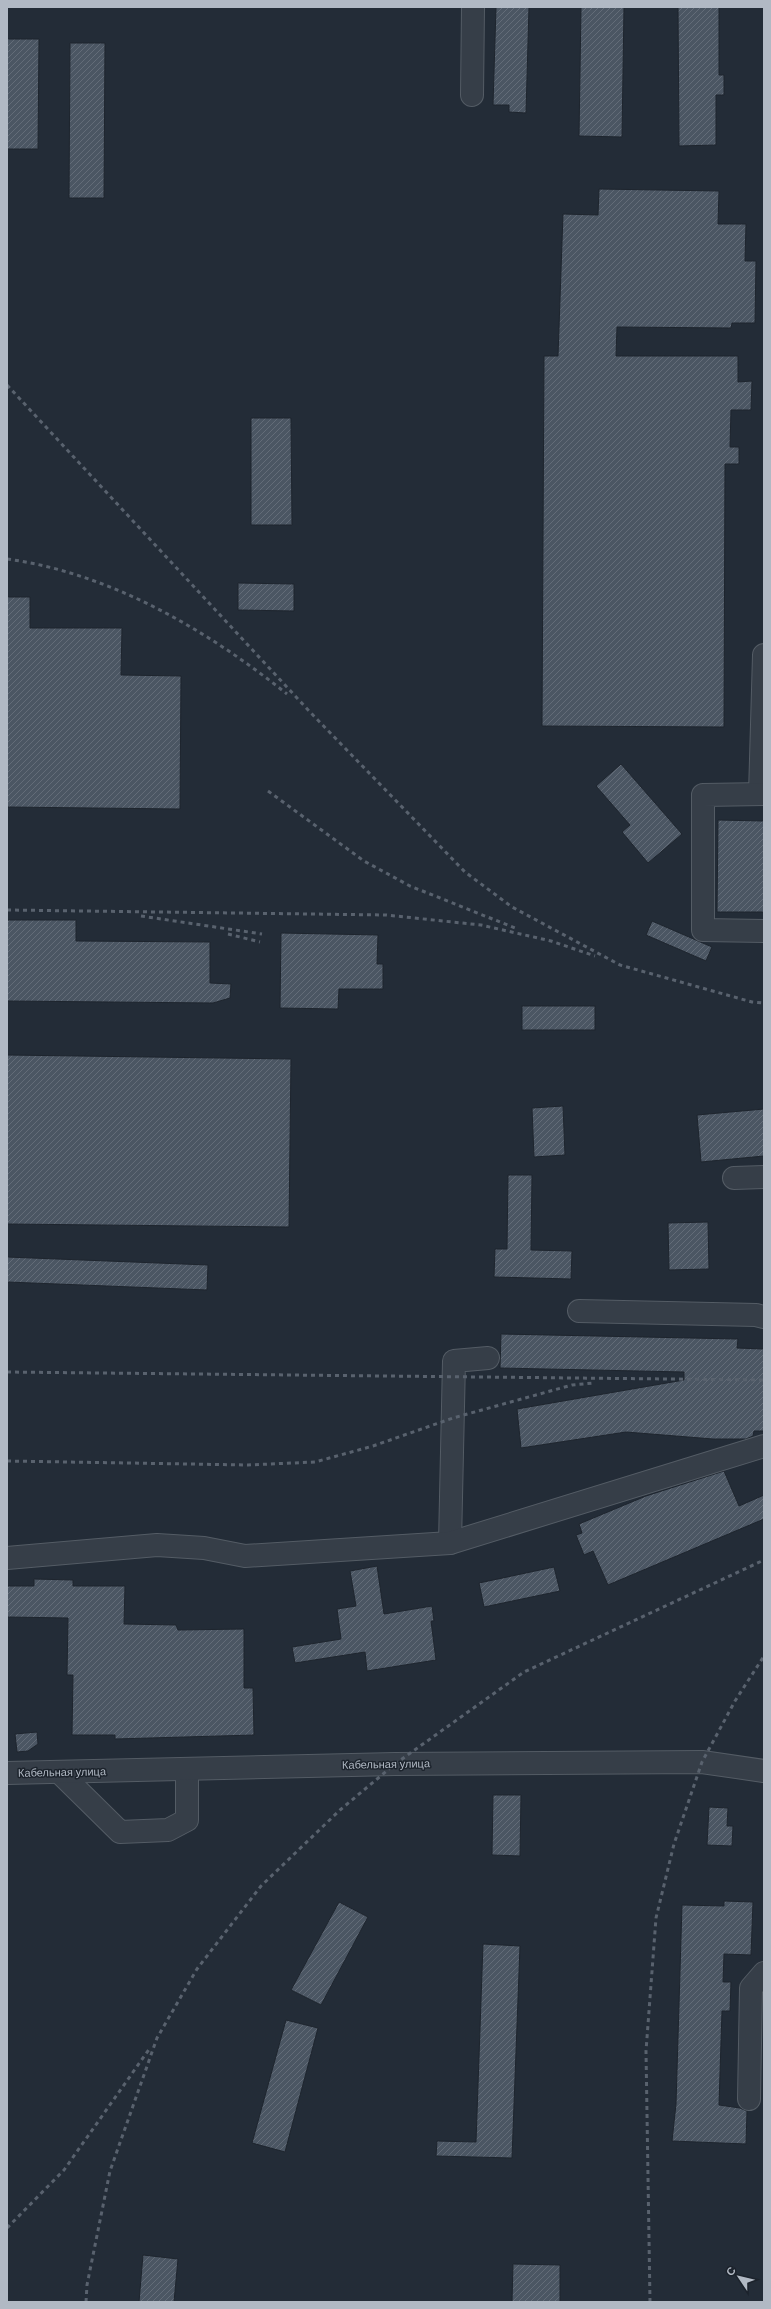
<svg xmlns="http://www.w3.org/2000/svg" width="771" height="2309" viewBox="0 0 771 2309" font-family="'DM Sans',sans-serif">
  <defs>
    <pattern id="building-hatch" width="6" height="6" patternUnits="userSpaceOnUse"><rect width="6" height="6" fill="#4b5663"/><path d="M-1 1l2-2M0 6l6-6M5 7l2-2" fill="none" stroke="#636c78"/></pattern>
  </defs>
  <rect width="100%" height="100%" fill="#232c37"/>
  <g fill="url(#building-hatch)" stroke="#1e252e">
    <polygon points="496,7 529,7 526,113 509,112 509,105 493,105"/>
    <polygon points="581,7 624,7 622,137 579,136"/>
    <polygon points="678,7 719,7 719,75 724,75 724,95 716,95 716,145 679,146"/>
    <polygon points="7,39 39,39 38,149 7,149"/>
    <polygon points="70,43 105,43 104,198 69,198"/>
    <polygon points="599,189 719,191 718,224 746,224 745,261 756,261 755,323 732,323 731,328 617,327 616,356 738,356 738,382 752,381 751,410 731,410 730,447 739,447 739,464 725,464 724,727 542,726 544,356 558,356 563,214 598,215"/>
    <polygon points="251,418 291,418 292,525 251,525"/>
    <polygon points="238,583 294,584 294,611 238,610"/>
    <polygon points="7,597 30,597 30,628 122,628 121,675 181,676 180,809 7,807"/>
    <polygon points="621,764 682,834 648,863 622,832 630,825 596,786"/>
    <polygon points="718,820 764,821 764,912 717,912"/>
    <polygon points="7,920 76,920 76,941 210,942 210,983 231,984 230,998 213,1003 7,1001"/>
    <polygon points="652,921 712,947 706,961 646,935"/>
    <polygon points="281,933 378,935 377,964 383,964 383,989 339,989 338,1009 280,1008"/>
    <rect x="522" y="1006" width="73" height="24"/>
    <polygon points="7,1055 291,1059 289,1227 7,1224"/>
    <polygon points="563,1106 565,1155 534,1157 532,1108"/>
    <polygon points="764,1109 764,1156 701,1162 697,1115"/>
    <polygon points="508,1175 532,1175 531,1250 572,1251 571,1279 494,1277 495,1249 507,1249"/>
    <polygon points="708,1222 709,1269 669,1270 668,1223"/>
    <polygon points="7,1257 208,1265 207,1290 7,1282"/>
    <polygon points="501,1334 738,1339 737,1348 764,1349 764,1431 754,1431 753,1436 746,1439 713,1439 626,1432 521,1448 517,1409 684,1380 684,1372 500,1368"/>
    <polygon points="724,1471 739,1506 764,1495 764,1519 608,1585 593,1551 584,1555 576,1535 582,1533 579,1524 646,1496"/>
    <polygon points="377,1566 384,1614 432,1606 434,1621 431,1621 436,1660 367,1671 365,1652 295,1663 292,1647 341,1639 337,1609 356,1606 350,1571"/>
    <polygon points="554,1567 560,1591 484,1607 479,1583"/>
    <polygon points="34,1579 73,1580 73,1586 125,1586 124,1624 176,1625 178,1630 244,1629 244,1688 253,1688 254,1735 115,1739 115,1735 72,1735 73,1675 67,1675 68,1618 7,1617 7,1586 34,1586"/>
    <polygon points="37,1732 38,1744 28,1751 17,1752 15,1734"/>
    <polygon points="493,1795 521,1795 520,1856 492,1855"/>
    <polygon points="709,1807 728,1808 727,1826 733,1826 732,1846 707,1845"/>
    <polygon points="724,1901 753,1902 751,1955 724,1954 723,1982 731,1982 730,2011 722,2011 719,2105 740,2108 747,2111 746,2144 672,2141 676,2104 682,1905 724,1906"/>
    <polygon points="339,1902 368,1917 321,2005 291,1990"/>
    <polygon points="483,1944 520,1946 512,2158 436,2156 437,2141 476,2142"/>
    <polygon points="286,2020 318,2028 285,2152 252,2143"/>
    <polygon points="143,2255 178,2259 174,2302 139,2302"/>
    <polygon points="513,2264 560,2265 560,2302 512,2302"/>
  </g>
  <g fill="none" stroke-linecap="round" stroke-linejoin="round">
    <g stroke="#545c65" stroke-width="24">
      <g id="minor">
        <polyline points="472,95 473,7"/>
        <polyline points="760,794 764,655"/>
        <polyline points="764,794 703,795 703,930 764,931"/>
        <polyline points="734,1178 764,1177"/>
        <polyline points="579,1311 756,1315 764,1317"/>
        <polyline points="450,1543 454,1361 488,1358"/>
        <polyline points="7,1558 157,1545 204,1548 245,1556 450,1543 764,1446"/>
        <polyline points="59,1772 120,1832 168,1830 187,1820 187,1769"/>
        <polyline points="7,1773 395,1764 702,1762 764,1771"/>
        <polyline points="749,2099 751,1988 764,1973"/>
      </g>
    </g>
    <use href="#minor" stroke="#363e48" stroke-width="22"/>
    <g stroke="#59626e" stroke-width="3" stroke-dasharray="4 4" stroke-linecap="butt">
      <polyline points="7,385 310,712 465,872 512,907 620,965 752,1002 764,1003"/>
      <path d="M 7,559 C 110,573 207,630 287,694"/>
      <polyline points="268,791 364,861 410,886 515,928"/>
      <polyline points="7,910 386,915 481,925 551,941 595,956"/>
      <polyline points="141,916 262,934"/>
      <polyline points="228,934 260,942"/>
      <polyline points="7,1372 764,1380"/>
      <polyline points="7,1461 248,1465 315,1462 373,1446 453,1418 572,1385 594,1383"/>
      <polyline points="7,2228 64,2170 150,2048"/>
      <polyline points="86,2302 87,2285 110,2171 157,2038 197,1969 261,1886 340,1810 395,1764 524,1672 764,1560"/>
      <polyline points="650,2302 646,2051 656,1918 674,1844 702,1762 735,1701 764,1656"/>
    </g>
  </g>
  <g text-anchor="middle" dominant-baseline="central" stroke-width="3" stroke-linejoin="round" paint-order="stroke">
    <g font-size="11" fill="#b1b9c4" stroke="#1c232c">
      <text transform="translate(386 1764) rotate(-1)">Кабельная улица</text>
      <text transform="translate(62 1772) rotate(-1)">Кабельная улица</text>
    </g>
  </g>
  <rect width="771" height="2309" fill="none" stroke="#b1b9c4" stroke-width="16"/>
  <g transform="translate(739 2277) rotate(305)" stroke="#1c232c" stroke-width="3" paint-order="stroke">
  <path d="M0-3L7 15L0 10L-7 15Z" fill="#b1b9c4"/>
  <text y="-6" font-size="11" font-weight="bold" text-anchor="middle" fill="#b1b9c4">С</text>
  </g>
</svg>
